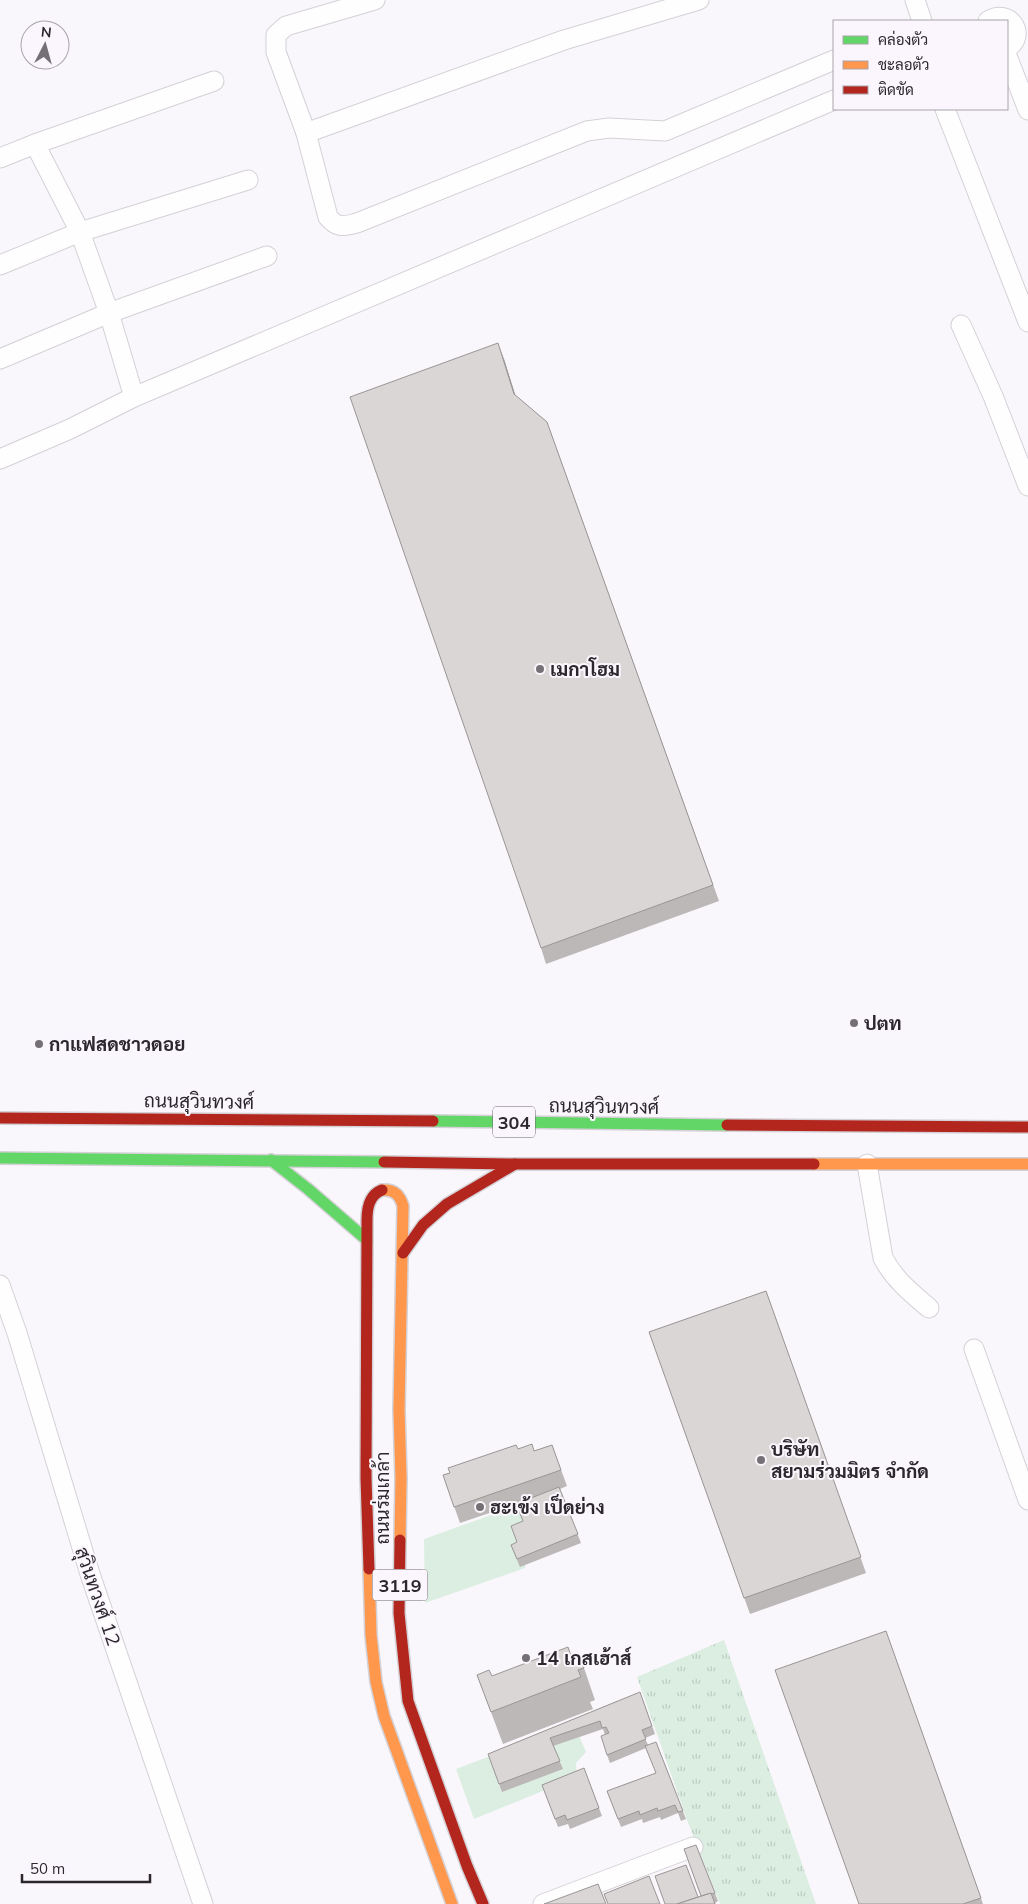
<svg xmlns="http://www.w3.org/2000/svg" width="1028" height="1904" viewBox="0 0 1028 1904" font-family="Mulish,Sarabun,sans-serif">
  <defs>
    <pattern id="grass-tufts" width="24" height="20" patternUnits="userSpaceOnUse" patternTransform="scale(1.25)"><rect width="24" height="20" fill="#dceee2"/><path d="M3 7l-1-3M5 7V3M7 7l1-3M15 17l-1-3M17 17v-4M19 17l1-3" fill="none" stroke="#bdccc2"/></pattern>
  </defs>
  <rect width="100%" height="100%" fill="#faf7fc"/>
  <polygon fill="url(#grass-tufts)" points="724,1640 816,1904 720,1904 687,1820 637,1677"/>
  <g fill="#dceee2">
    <polygon points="530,1501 525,1568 425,1603 424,1539"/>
    <polygon points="574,1724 586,1752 576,1763 577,1777 474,1819 456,1769"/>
  </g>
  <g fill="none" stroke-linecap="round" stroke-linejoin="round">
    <g stroke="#d4d1d6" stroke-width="21">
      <g id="street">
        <path d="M 375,0 L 286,26 L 276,35 L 276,52 L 306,133 L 328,217 C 338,229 344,226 357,223 L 587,131 L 609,128 L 665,131 L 834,60"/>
        <polyline points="915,0 922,21"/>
        <path d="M 988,21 C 1009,7 1028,35 1007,48"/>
        <polyline points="1007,56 1028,110"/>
        <polyline points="945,109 1028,322"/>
        <polyline points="306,133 564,40 699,0"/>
        <polyline points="35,144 214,81"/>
        <polyline points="0,158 35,144 80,232 109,313 134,397"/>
        <polyline points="0,265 80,232 248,180"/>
        <polyline points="961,325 993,396 1028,486"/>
        <polyline points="0,359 109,313 267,256"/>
        <polyline points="0,459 70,429 134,397 834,100"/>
        <path d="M 867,1164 L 883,1258 C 894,1279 911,1293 929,1308"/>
        <polyline points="0,1285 17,1333 90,1574 203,1904"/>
        <polyline points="974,1349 1028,1500"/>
        <polyline points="543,1904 693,1847"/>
      </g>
    </g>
    <g stroke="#d4d1d6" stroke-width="14">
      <g id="fast">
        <polyline points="433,1121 727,1125"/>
        <polyline points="0,1158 384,1162"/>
        <polyline points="271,1160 308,1189 367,1240"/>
      </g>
    </g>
    <g stroke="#d4d1d6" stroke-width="14">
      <g id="slow">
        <polyline points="814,1164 1028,1164"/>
        <path d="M 382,1190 C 394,1189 400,1195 403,1206 L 399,1410 L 401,1478 L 400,1540"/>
        <polyline points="369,1569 371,1635 376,1682 384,1716 452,1904"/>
      </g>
    </g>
    <g stroke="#d4d1d6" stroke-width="14">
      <g id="jam">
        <polyline points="0,1118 433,1121"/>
        <polyline points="727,1125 1028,1127"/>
        <polyline points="384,1162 515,1164 814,1164"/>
        <polyline points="403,1253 423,1225 447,1204 515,1164"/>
        <polyline points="400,1540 399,1613 408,1701 467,1866 483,1904"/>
        <path d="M 369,1569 L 366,1478 L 367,1220 C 367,1208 369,1195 382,1190"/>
      </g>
    </g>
    <use href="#street" stroke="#fefeff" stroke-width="19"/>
    <use href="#fast" stroke="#63d668" stroke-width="11"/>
    <use href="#slow" stroke="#ff974d" stroke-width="11"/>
    <use href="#jam" stroke="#b3261e" stroke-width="11"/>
  </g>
  <g fill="#bbb8b7">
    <polygon points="504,359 515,395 547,422 719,901 546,964 541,948"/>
    <polygon points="766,1291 866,1573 750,1614 649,1332"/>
    <polygon points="552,1445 567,1486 560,1489 581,1543 520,1567 511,1545 517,1543 523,1521 533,1498 460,1523 443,1475 518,1449 534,1451"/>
    <polygon points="886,1631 983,1904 859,1904"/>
    <polygon points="584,1668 595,1700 590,1702 593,1709 503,1744 477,1675 492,1676"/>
    <polygon points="640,1692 655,1734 645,1738 648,1745 656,1742 686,1819 681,1821 678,1813 661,1820 660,1817 643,1823 642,1819 621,1827 607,1791 656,1773 646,1748 610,1763 607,1755 605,1735 603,1729 553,1746 563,1769 502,1792 488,1754"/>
    <polygon points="584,1768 602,1816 570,1829 568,1824 558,1827 542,1785"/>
    <polygon points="696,1845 718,1901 715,1903 715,1904 665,1904 701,1896"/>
  </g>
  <polygon fill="#999695" points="498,343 504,359 520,410 514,394"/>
  <g fill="#dad6d5" stroke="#999695">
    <polygon points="498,343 514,394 547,422 713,885 541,948 350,397"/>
    <polygon points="766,1291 861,1557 744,1598 649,1332"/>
    <polygon points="532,1444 534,1451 552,1445 561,1470 454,1507 443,1475 450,1473 448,1468 516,1445 518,1449"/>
    <polygon points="559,1487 578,1534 517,1559 511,1545 517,1542 511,1526 523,1521 516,1504"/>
    <polygon points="886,1631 981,1898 963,1904 859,1904 775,1670"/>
    <polygon points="568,1647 573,1662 580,1659 584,1668 578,1670 581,1677 491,1712 477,1675 489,1670 492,1676"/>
    <polygon points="640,1692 652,1726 642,1730 646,1739 607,1755 601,1736 609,1733 606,1727 602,1728 600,1721 550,1738 560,1761 499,1784 488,1754"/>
    <polygon points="656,1742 683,1811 678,1812 675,1805 658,1811 657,1808 640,1815 639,1811 618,1819 607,1791 656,1773 645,1746"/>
    <polygon points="584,1768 599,1808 567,1820 565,1815 555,1819 542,1785"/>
    <polygon points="696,1845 715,1893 712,1894 711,1893 701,1896 684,1849"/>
    <polygon points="686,1865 698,1897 677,1904 665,1904 655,1876"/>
    <polygon points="649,1876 660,1904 608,1904 604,1894"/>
    <polygon points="598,1884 606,1904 544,1904"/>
    <polygon points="711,1893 715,1904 677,1904"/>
  </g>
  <g fill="#747075" stroke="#fbf6fd" stroke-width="2">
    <circle cx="540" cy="669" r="5"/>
    <circle cx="854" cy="1023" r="5"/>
    <circle cx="39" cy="1044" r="5"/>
    <circle cx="761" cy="1460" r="5"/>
    <circle cx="480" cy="1507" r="5"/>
    <circle cx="526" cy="1658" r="5"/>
  </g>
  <g text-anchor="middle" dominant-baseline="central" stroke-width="4" stroke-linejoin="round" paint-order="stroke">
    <g fill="#fbf6fd" stroke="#6a656b" stroke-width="1">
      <rect x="493" y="1106.5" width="42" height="31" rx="4"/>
      <rect x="372.5" y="1569.5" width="55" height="31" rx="4"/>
    </g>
    <g font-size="18" font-weight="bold" fill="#2c272d">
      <text x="514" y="1122">304</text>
      <text x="400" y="1585">3119</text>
    </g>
    <g font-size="19" font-weight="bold" fill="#2c272d" stroke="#fbf6fd" text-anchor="start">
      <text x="550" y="669">เมกาโฮม</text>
      <text x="864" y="1023">ปตท</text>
      <text x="49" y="1044">กาแฟสดชาวดอย</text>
      <text x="771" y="1449">บริษัท<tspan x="771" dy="22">สยามร่วมมิตร จำกัด</tspan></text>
      <text x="490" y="1507">ฮะเข้ง เป็ดย่าง</text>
      <text x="536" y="1658">14 เกสเฮ้าส์</text>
    </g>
    <g font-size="19" fill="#2c272d" stroke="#fbf6fd">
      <text transform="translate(199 1101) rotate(1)">ถนนสุวินทวงศ์</text>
      <text transform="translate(604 1106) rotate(1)">ถนนสุวินทวงศ์</text>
      <text transform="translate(382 1498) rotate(-90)">ถนนร่มเกล้า</text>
      <text transform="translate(98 1596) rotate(71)">สุวินทวงศ์ 12</text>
    </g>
  </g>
  <rect x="833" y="20" width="175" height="90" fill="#fbf6fd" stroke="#a8a3aa"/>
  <rect x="843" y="36" width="25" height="8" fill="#63d668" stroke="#a8a3aa"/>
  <text x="878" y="45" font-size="15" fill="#2c272d">คล่องตัว</text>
  <rect x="843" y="61" width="25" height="8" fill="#ff974d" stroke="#a8a3aa"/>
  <text x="878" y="70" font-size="15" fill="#2c272d">ชะลอตัว</text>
  <rect x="843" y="86" width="25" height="8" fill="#b3261e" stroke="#a8a3aa"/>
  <text x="878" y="95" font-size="15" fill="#2c272d">ติดขัด</text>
  <g transform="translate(45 45) rotate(6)"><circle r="24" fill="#fbf6fd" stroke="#a8a3aa"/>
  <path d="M0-4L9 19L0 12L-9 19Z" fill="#747075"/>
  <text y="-8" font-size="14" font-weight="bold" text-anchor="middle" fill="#2c272d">N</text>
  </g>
  <path d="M22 1874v8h128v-8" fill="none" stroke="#2c272d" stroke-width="2.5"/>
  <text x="30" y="1874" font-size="15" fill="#2c272d" stroke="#fbf6fd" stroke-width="4" paint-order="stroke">50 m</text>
</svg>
